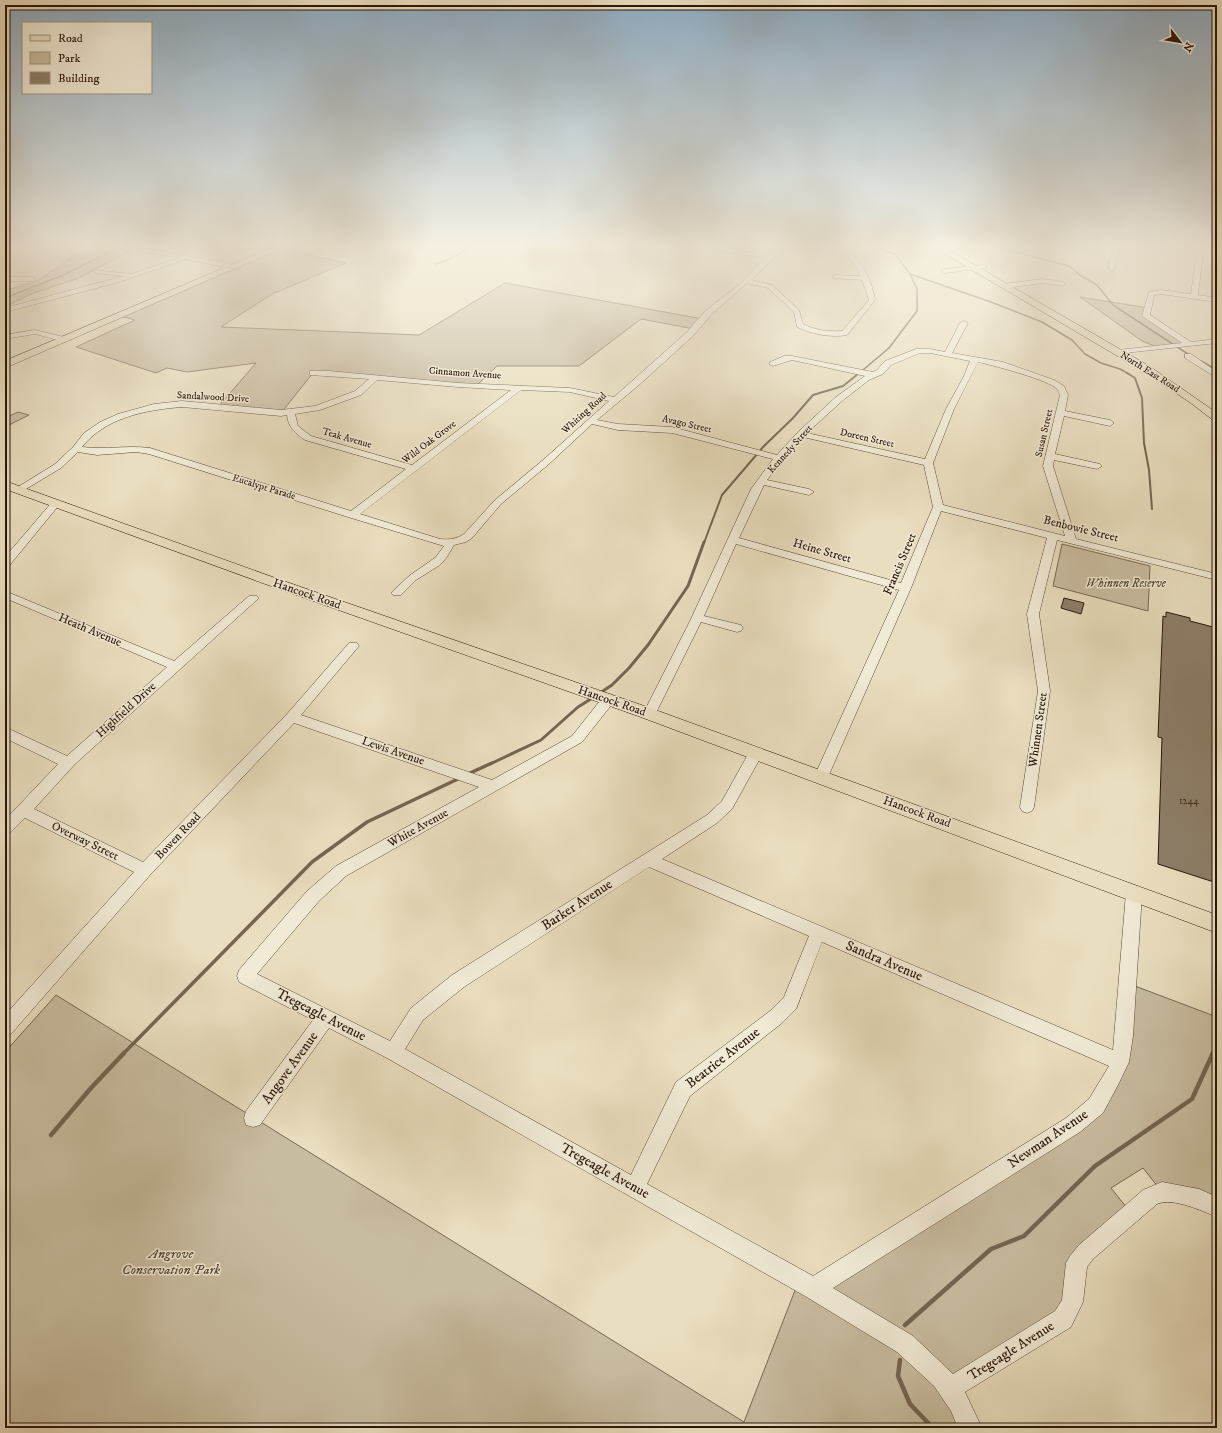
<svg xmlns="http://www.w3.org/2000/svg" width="1222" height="1433" viewBox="0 0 1222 1433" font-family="'IM FELL DW Pica',serif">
  <rect width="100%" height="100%" fill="#e9debf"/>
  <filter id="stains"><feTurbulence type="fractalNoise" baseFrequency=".005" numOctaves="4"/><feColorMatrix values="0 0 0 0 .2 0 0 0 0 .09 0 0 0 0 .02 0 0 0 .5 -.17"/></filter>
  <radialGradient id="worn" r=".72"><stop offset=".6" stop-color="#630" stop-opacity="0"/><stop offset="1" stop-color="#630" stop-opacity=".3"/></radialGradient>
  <g fill="#c8bca0" stroke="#786954">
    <polygon points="101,245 114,246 118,245 162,245 149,250 133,249 79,278 31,294 5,307 5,291 39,280 74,256"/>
    <polygon points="278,248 346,263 272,294 221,327 419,335 505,283 703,319 694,329 641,319 579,366 497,366 476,386 313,373 281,413 218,407 256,363 187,372 167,368 156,373 76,347 135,320 120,316"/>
    <polygon points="1080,297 1148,308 1146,316 1189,344 1157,347 1142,341"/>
    <polygon points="18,412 29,415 5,427 5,418"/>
    <polygon points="1062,544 1150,566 1148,611 1053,586"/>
    <polygon points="1127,983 1217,1017 1217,1207 1162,1192 1143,1168 1111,1188 1131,1213 1086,1252 1072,1302 949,1389 970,1428 5,1428 5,1052 56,995 744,1422 799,1280 812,1288 1073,1125 1113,1077"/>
  </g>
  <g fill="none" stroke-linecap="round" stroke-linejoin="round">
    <g stroke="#756551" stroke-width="1.5">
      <polyline points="988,245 1069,266 1080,275 1097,285 1113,305 1191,356"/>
      <polyline points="123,246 125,245"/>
      <polyline points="436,264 450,259 474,245"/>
      <polyline points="910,274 991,302 1042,322 1072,340 1085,354 1101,363 1120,369 1129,374"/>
      <polyline points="5,298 61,276 118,248"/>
      <polyline points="1201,361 1217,370"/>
      <polyline points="863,370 889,348 917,311 917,289 910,274 896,255 873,245"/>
    </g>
    <g stroke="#756551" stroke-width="2">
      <polyline points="1127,373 1135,378 1142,398 1144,443 1149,470 1152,509"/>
      <polyline points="704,543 722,495 764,446 793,418 813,395 843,386 858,374"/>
    </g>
    <g stroke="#756551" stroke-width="3">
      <polyline points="600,693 612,685 629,668 648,645 688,586 704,542"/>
      <polyline points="490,764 541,740 578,707 594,697"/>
    </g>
    <g stroke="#756551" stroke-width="3.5">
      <polyline points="468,774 492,763"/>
      <polyline points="123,1054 312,862 367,822 460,778"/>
      <polyline points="1212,1054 1213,1052"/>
    </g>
    <g stroke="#756551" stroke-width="4.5">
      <polyline points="51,1135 91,1088 124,1053"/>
      <polyline points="905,1325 991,1249 1024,1236 1095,1166 1192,1099 1213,1053"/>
      <polyline points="900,1360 898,1376 910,1404 933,1428"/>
    </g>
  </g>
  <g fill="#8d7e68" stroke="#291609">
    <polygon points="1064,598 1084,603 1081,614 1061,608"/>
    <polygon points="1166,612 1190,618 1190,621 1217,628 1217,883 1158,864 1162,738 1158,737 1163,616 1166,617"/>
  </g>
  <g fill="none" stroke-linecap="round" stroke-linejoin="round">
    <g stroke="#594836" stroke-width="1">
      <g id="minor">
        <path d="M 99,245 C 136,245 171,253 206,260 C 215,261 229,262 236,267 L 233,269 L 186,259 L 116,283 L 5,312 L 5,308 L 124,276 L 96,273 L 94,272 L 94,270 L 132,274 L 178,258 L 149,252 L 102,247 Z"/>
        <path d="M 695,245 L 709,245 L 769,255 L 781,245 L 788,245 L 751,280 L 772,285 L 799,310 L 803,324 C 815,330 828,332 842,331 L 869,300 L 862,280 L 833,278 L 832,277 L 835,275 L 860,276 C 855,264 849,255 837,250 C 832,248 826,248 822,245 C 854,245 870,271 875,300 L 847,335 C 830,338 812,334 797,327 L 794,312 L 768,288 L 747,283 L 711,315 L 693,336 L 639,385 L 597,420 L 618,424 L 672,427 L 777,455 L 798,432 L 836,397 L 865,376 L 792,360 L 773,366 L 769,364 L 770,362 L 784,356 L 792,356 L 873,372 L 877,370 L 885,361 L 916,349 L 930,349 L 945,352 L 960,323 L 964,321 L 968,323 L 952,353 L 1003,362 L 1054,380 L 1064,386 L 1068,395 L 1065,411 L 1110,420 L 1114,423 L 1110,426 L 1064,416 L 1055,454 L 1100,464 L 1102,466 L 1097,469 L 1054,460 L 1053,466 L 1076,539 L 1217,574 L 1217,580 L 1057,540 L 1039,614 L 1050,691 L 1034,807 L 1032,811 L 1027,813 L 1022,811 L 1020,807 L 1038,691 L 1027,614 L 1047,538 L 941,511 L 911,588 L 828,777 L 826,781 L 821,782 L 816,781 L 814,777 L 899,590 L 736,544 L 704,616 L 741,625 L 743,628 L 741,631 L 737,632 L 701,622 L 654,717 L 649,719 L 644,717 L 643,714 L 690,621 L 751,489 L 773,459 L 672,433 L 618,430 L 592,424 L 549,464 L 501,504 L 472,538 L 466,542 L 454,545 L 447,557 L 440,565 L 416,580 L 401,595 L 393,595 L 391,593 L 393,591 L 409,576 L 436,557 L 444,546 L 348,517 L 149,454 L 136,452 L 97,455 L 78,452 L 61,468 L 21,492 L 15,492 L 13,490 L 55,464 L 73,447 L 84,433 L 100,422 L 118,414 L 154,404 L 182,401 L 281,410 L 315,406 L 355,391 L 369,379 L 310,375 L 310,371 L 329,371 L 458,383 L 570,388 L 614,397 L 687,332 L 705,311 L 739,285 L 765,258 L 698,247 ZM 920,353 L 930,353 L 970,361 L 964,376 L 946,409 L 925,459 L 807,433 L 842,401 L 869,380 L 883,374 L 891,365 ZM 978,362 C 992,365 1049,380 1057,389 C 1058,390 1060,395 1060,395 L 1043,466 L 1065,536 L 943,505 L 933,463 L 954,409 ZM 377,380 L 458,387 L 511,390 L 412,465 L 311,436 L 298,426 L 295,414 L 320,410 L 361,395 ZM 521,390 L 570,392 L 609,401 L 543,460 L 495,500 L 464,534 C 456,539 450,540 440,539 L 360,514 ZM 182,407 L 281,416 L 287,415 C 288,427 295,433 305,440 L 406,469 L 351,511 L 150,448 C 127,445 105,450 82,447 C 106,417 146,410 182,407 ZM 803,437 L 924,465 L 933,507 L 901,583 L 739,538 L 764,485 L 809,495 L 814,492 L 809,489 L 767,480 L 782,460 Z"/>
        <polygon points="1026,245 1032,245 1029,252 1024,251"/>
        <polygon points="1115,245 1121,245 1115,262 1115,270 1112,272 1109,270 1109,262"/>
        <polygon points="1159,245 1174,245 1197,249 1198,245 1204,245 1198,295 1217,298 1217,302 1161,294 1154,295 1150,315 1191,342 1217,339 1217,343 1115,354 1114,352 1118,350 1182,343 1142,316 1149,292 1161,290 1191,294 1197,252"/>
        <polygon points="984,265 987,267 986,268 944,273 941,271 944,269"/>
        <polygon points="5,277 33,277 36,279 33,281 5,281"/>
        <polygon points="1043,279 1063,282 1066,284 1063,286 1043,283 1005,288 1002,286 1005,284"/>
        <polygon points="35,330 68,338 69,340 65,342 35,334 5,339 5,335"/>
        <polygon points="1185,354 1191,354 1217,372 1217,378 1185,358"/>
        <polygon points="56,500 61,503 59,505 9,566 5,567 5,557 53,501"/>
        <path d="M 5,591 L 174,661 L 249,596 L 257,596 L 259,598 L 75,764 L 34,809 L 143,862 L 287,714 L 349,643 L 357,643 L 359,646 L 301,715 L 492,780 L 572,736 L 603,697 L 608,695 L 613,697 L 614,700 L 613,703 L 582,742 L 346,876 L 319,901 L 257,974 L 390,1041 L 411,1008 L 452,975 L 707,815 L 722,801 L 751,749 L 756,748 L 761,749 L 763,753 L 732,809 L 717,823 L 662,859 L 1113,1050 L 1126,893 L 1128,888 L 1134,886 L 1140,888 L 1142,893 L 1133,1036 L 1129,1062 L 1119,1083 L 1103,1113 L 1080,1132 L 833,1288 L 913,1336 L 953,1374 L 1055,1311 L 1062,1300 L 1066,1263 L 1070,1256 L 1079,1245 L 1143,1190 L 1162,1182 L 1199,1189 L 1217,1197 L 1217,1217 C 1202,1211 1173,1197 1157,1204 L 1093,1259 L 1087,1267 L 1083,1302 L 1071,1327 L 965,1392 L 982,1428 L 958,1428 L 951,1411 L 934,1386 L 897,1352 L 805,1296 L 387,1058 L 329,1028 L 260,1125 L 253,1127 L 246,1125 L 244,1118 L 246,1111 L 313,1020 L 239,982 L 237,976 L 239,970 L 307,891 L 336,866 L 479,787 L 294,723 L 150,875 L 11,1034 L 5,1037 L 5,1015 L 134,872 L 25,818 L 10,833 L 5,835 L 5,820 L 58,764 L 5,738 L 5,727 L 67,756 L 167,667 L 5,598 ZM 649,867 L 809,936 L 784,997 L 770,1011 L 676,1082 L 631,1175 L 405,1049 L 423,1020 L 464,987 ZM 822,942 L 1109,1066 L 1089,1099 L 1066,1118 L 813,1276 L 647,1184 L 690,1096 L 782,1023 L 796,1009 Z"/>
      </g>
    </g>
    <g stroke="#291609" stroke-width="1">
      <g id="major">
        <polygon points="278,245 289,245 5,368 5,361"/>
        <polygon points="930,245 940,245 1149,366 1217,413 1217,421 1213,420 1188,401 1141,370"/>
        <polygon points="5,481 278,579 650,708 1217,915 1217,933 638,716 268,585 5,489"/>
      </g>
    </g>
    <use href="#minor" fill="#f1ead5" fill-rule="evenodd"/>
    <use href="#major" fill="#e9debf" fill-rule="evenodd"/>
  </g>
  <linearGradient id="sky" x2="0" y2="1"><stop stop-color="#8eaabf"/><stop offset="0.55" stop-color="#f5f0e2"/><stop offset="1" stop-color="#f5f0e2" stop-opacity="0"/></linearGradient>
  <rect width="1222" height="446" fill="url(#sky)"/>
  <g text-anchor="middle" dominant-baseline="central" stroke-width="3" stroke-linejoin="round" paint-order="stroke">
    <g font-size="10" fill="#291609" stroke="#f1ead5">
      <text transform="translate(1150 372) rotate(32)">North East Road</text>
      <text transform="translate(465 373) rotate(4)">Cinnamon Avenue</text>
      <text transform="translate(213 397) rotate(3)">Sandalwood Drive</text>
      <text transform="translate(584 413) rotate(-42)">Whiting Road</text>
      <text transform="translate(687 424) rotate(13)">Avago Street</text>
      <text transform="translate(1044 433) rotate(-77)">Susan Street</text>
      <text transform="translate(347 438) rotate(16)">Teak Avenue</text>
      <text transform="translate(867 438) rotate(13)">Doreen Street</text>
      <text transform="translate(429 442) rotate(-37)">Wild Oak Grove</text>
      <text transform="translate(790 449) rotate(-48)">Kennedy Street</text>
      <text transform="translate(264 487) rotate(17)">Eucalypt Parade</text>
    </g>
    <g font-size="10" fill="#423021">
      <text x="1189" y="801">1244</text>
    </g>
    <g font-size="12" fill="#291609" stroke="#f1ead5">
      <text transform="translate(1081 529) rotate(14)">Benbowie Street</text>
      <text transform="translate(822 551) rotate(16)">Heine Street</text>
      <text transform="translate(900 564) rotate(-67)">Francis Street</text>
      <text transform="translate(307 594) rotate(19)">Hancock Road</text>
      <text transform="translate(90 630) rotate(23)">Heath Avenue</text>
      <text transform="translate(612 701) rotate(19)">Hancock Road</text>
      <text transform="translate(126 710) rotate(-42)">Highfield Drive</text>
      <text transform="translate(1038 730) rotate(-82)">Whinnen Street</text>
      <text transform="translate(393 751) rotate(19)">Lewis Avenue</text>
      <text transform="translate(917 812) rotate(20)">Hancock Road</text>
      <text transform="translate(418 828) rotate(-29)">White Avenue</text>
      <text transform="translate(178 836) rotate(-46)">Bowen Road</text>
      <text transform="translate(85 841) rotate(26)">Overway Street</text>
    </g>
    <g font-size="12" font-style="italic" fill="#594836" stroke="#f1ead5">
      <text x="1126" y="583">Whinnen Reserve</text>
    </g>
    <g font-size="14" fill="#291609" stroke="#f1ead5">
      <text transform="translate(577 905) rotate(-33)">Barker Avenue</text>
      <text transform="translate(884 961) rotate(23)">Sandra Avenue</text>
      <text transform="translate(321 1015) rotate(27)">Tregeagle Avenue</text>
      <text transform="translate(723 1058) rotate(-38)">Beatrice Avenue</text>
      <text transform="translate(290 1068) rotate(-54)">Angove Avenue</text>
      <text transform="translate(1048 1139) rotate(-34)">Newman Avenue</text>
      <text transform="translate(605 1171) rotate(29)">Tregeagle Avenue</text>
      <text transform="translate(1011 1351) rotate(-32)">Tregeagle Avenue</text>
    </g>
    <g font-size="14" font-style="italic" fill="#594836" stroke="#f1ead5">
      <text x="171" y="1254">Angrove<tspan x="171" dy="16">Conservation Park</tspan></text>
    </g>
  </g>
  <rect width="1222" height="1433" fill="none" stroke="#e9debf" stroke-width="20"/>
  <rect x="6" y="6" width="1210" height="1421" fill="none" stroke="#291609" stroke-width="2"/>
  <rect x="10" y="10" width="1202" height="1413" fill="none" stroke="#291609"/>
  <rect x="22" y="22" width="130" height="72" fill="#f1ead5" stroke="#a19583"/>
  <rect x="30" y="35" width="20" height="6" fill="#e9debf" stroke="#a19583"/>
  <text x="58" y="42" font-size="12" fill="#291609">Road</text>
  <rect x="30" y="52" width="20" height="12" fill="#c8bca0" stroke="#a19583"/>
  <text x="58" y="62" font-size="12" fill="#291609">Park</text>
  <rect x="30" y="72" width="20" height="12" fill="#8d7e68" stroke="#a19583"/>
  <text x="58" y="82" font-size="12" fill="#291609">Building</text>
  <g transform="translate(1180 42) rotate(121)" stroke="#f1ead5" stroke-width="3" paint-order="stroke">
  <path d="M0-3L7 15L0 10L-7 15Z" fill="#291609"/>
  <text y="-6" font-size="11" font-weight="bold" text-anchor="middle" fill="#291609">N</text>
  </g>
  <rect width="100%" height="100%" filter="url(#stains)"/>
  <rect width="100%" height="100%" fill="url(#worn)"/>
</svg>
